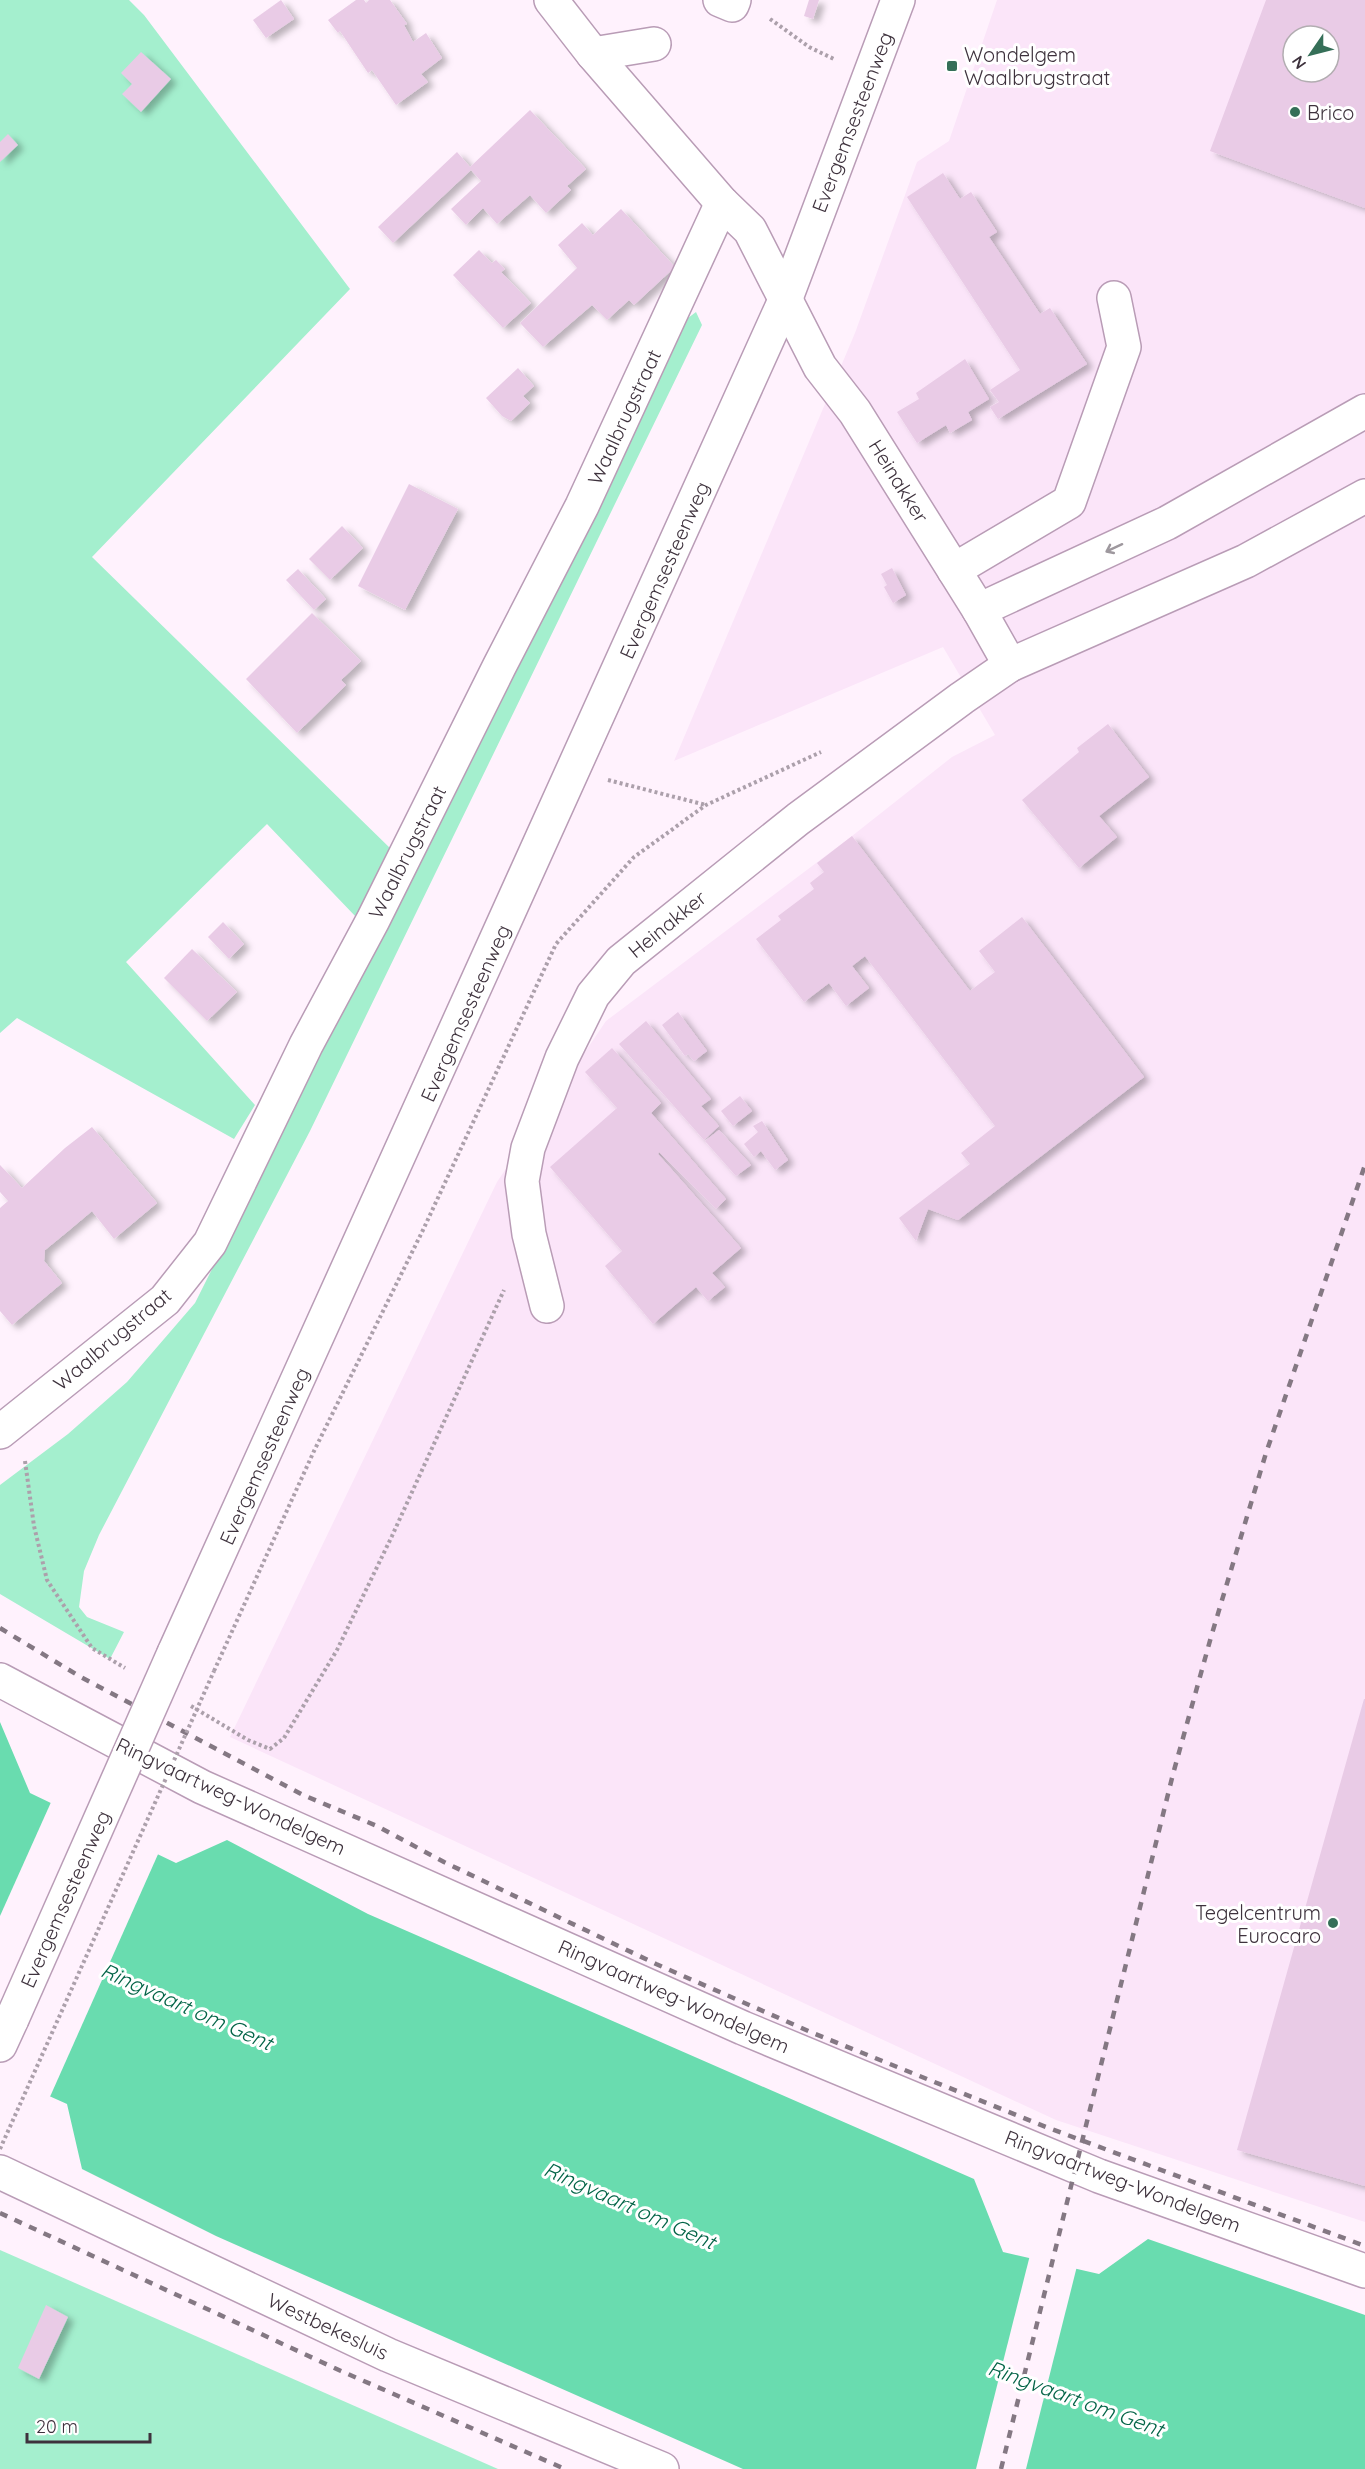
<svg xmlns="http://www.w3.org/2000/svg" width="1365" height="2469" viewBox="0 0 1365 2469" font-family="Quicksand,sans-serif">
  <defs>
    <filter id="shadow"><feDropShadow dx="6" dy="4" stdDeviation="3" flood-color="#0004"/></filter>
  </defs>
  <rect width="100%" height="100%" fill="#fff2fd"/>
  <path fill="#fbe5f9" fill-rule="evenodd" d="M 997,0 L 1365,0 L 1365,2222 L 1056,2120 L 230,1737 L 497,1182 L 606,1021 L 852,836 L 952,757 L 995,735 L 943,647 L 674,761 L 855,333 L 917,162 L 949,141 ZM 1293,36 L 1329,36 L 1329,72 L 1293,72 Z"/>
  <g fill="#a4efce">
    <polygon points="0,0 129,0 144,15 350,289 92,557 392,850 356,917 267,824 126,962 255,1105 234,1139 17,1018 0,1033"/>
    <polygon points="696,312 702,325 310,1131 99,1535 84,1571 79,1607 87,1617 124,1632 110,1659 0,1594 0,1485 68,1434 127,1382 195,1303 688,318"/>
    <polygon points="0,2250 498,2469 0,2469"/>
  </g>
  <polygon fill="#69dcaf" points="0,1722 30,1793 176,1863 227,1840 368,1914 974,2179 1003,2252 1099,2274 1148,2239 1365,2315 1365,2469 743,2469 216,2236 82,2169 67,2104 0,2074"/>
  <g fill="#fff2fd">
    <polygon points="52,1800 159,1852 49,2099 0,2077 0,1916"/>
    <polygon points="1030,2255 1077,2266 1072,2286 1026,2469 976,2469"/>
  </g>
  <g fill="#e9cbe6" fill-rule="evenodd" filter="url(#shadow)">
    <polygon points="281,0 294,19 266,38 253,20"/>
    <polygon points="356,0 364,0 366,3 369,0 390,0 407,24 404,25 413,42 426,33 442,58 421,74 428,82 396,105 372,70 368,73 340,31 338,33 328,20"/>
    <polygon points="809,0 819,0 813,19 804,16"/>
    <path d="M 1266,0 L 1365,0 L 1365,208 L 1210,151 ZM 1293,36 L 1329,36 L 1329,72 L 1293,72 Z"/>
    <polygon points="141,52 171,79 141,112 122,94 132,84 121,73"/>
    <polygon points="530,110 586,169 567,186 571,190 546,213 530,195 497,224 483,208 466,225 451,209 481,181 471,170 393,243 378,227 457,152 470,167"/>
    <polygon points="8,134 18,145 0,162 0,142"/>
    <polygon points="943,173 960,199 971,192 997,232 989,237 1040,314 1050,308 1087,364 998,419 990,407 999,402 990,390 1020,370 907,197"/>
    <polygon points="621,209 675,267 634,305 629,300 607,320 592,305 543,347 520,323 577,268 558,245 582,223 593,235"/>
    <polygon points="479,250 492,263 496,260 505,269 501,272 531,303 503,328 453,275"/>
    <polygon points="965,359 989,399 968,412 972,420 950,433 946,425 917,443 897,412 919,399 916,393"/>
    <polygon points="518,368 534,386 523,396 530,403 511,421 502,416 486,398"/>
    <polygon points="409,484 458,509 405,610 358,586"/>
    <polygon points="342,526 363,548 330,580 309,559"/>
    <polygon points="892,568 906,595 893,603 884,587 887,585 881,574"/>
    <polygon points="298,569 326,599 314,610 286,580"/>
    <polygon points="312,613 361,661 341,680 346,685 297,733 246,679"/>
    <polygon points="1108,724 1149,777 1099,816 1117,837 1079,868 1022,800 1079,752 1077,748"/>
    <polygon points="852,836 970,991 995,972 979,951 1022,917 1144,1077 958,1220 928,1209 916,1241 899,1218 970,1164 961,1153 995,1126 865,956 852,966 869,988 846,1006 829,983 804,1002 756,939 781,920 778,916 814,889 810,883 824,872 817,863"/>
    <polygon points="223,922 244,944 229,959 208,937"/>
    <polygon points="192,949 237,992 207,1021 164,978"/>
    <polygon points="678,1012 707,1051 694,1061 688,1054 685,1056 662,1025"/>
    <polygon points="646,1021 711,1099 701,1106 719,1126 704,1140 619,1044"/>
    <polygon points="612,1048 661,1103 651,1113 726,1199 716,1209 659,1152 658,1154 741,1248 712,1273 725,1287 708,1301 696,1287 653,1324 605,1266 622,1251 550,1167 617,1108 585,1072"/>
    <polygon points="740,1096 752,1111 733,1126 721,1111"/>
    <polygon points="762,1121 788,1160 775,1170 761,1151 754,1157 744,1144 758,1132 753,1126"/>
    <polygon points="92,1127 157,1203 114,1239 92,1211 67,1232 45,1250 44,1261 62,1283 12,1325 0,1311 0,1208 8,1201 0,1192 0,1165 22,1188 65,1148"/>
    <polygon points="719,1130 751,1165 736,1176 705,1141"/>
    <polygon points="1364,1699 1365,1699 1365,2186 1237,2150"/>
    <polygon points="46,2305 68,2317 39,2379 18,2368"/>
  </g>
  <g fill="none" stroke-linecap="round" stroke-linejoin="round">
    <g stroke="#b99cb6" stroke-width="36">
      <g id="minor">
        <polyline points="551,0 593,54 722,203 750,230 820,367 855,412 979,610 1010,665"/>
        <polyline points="720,0 732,5 734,0"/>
        <polyline points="593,54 654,44"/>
        <polyline points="954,570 1069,502 1124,347 1114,298"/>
        <polyline points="979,610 1167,523 1365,411"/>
        <polyline points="547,1306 529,1234 522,1181 528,1148 562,1058 593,995 621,961 798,819 962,698 1010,665 1246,561 1365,496"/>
        <polyline points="0,1432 165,1300 210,1243 306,1045 373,920 499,667 582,506 722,203"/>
        <polyline points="0,1680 202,1787 743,2028 1099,2176 1365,2271"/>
        <polyline points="0,2172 388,2355 662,2469"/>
      </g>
    </g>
    <g stroke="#b99cb6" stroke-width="36">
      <g id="major">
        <polyline points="174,1653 786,298 898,0"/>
        <polyline points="0,2045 12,2019"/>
      </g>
    </g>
    <g stroke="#aca0ab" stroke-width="4" stroke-dasharray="3 3" stroke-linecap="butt">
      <polyline points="770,19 809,47 836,60"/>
      <polyline points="608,780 706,805"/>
      <polyline points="25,1461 34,1526 47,1580 92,1648 125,1668"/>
      <polyline points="214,1671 314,1451 423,1230 556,944 634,857 706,805 821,752"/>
      <polyline points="191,1706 248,1740 270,1749 284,1738 337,1650 392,1536 504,1290"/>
    </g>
    <use href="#minor" stroke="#fff" stroke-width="33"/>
    <use href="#major" stroke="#fff" stroke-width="33"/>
    <g stroke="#847883" stroke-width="4.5" stroke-dasharray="8 8" stroke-linecap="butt">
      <polyline points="0,1628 79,1676 303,1795 377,1826 444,1862 656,1964 813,2033 1046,2127 1365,2246"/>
      <polyline points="0,2213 341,2371 565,2469"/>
      <polyline points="1001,2469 1173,1774 1211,1637 1266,1453 1365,1165"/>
    </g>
    <g stroke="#b99cb6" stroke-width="36" stroke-linecap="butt">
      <polyline id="major-bridge" points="12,2019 174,1653"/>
    </g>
    <polyline stroke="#aca0ab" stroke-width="4" stroke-dasharray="3 3" stroke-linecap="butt" points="0,2149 214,1671"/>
    <use href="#major-bridge" stroke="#fff" stroke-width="33"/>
  </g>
  <defs><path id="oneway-shaft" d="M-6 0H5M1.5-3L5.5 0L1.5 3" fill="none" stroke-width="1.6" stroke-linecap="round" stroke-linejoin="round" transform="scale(1.5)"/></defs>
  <use stroke="#9e989e" href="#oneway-shaft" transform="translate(1114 548) rotate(155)"/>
  <g fill="#356f58" stroke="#fff" stroke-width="2">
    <rect x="946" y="60" width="12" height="12" rx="3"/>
    <circle cx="1295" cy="112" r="6"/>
    <circle cx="1333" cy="1923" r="6"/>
  </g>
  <g text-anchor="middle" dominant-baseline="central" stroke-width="6" stroke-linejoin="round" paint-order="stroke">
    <g font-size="20" fill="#3e323d" stroke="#fff" text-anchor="start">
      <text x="964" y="54">Wondelgem<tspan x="964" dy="23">Waalbrugstraat</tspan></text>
      <text x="1307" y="112">Brico</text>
      <text x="1321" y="1912" text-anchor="end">Tegelcentrum<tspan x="1321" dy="23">Eurocaro</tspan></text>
    </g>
    <g font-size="20" fill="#3e323d" stroke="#fff">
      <text transform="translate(852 122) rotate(-69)">Evergemsesteenweg</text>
      <text transform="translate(624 417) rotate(-65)">Waalbrugstraat</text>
      <text transform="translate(899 481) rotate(58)">Heinakker</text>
      <text transform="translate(664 570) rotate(-66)">Evergemsesteenweg</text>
      <text transform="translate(407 852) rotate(-63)">Waalbrugstraat</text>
      <text transform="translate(667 924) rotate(-39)">Heinakker</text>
      <text transform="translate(465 1013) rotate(-66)">Evergemsesteenweg</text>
      <text transform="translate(112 1339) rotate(-40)">Waalbrugstraat</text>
      <text transform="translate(264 1456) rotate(-66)">Evergemsesteenweg</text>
      <text transform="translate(231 1796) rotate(25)">Ringvaartweg-Wondelgem</text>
      <text transform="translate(65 1899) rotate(-66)">Evergemsesteenweg</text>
      <text transform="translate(674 1996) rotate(24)">Ringvaartweg-Wondelgem</text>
      <text transform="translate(1123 2181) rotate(21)">Ringvaartweg-Wondelgem</text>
      <text transform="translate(328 2326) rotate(25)">Westbekesluis</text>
    </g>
    <g font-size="21" font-style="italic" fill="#036447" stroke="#fff">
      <text transform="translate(187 2006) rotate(24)">Ringvaart om Gent</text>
      <text transform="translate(630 2205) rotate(24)">Ringvaart om Gent</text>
      <text transform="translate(1076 2398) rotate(20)">Ringvaart om Gent</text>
    </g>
  </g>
  <g transform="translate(1311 54) rotate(235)"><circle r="28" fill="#ffffff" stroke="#b2adb1" stroke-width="1.5"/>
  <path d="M0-4.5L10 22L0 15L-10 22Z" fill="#356f58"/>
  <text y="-9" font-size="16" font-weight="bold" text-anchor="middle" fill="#3e323d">N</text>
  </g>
  <path d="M27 2433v9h123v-9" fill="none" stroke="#3e323d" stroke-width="3"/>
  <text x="36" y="2433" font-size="18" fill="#3e323d" stroke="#ffffff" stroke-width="4.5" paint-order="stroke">20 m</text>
</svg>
